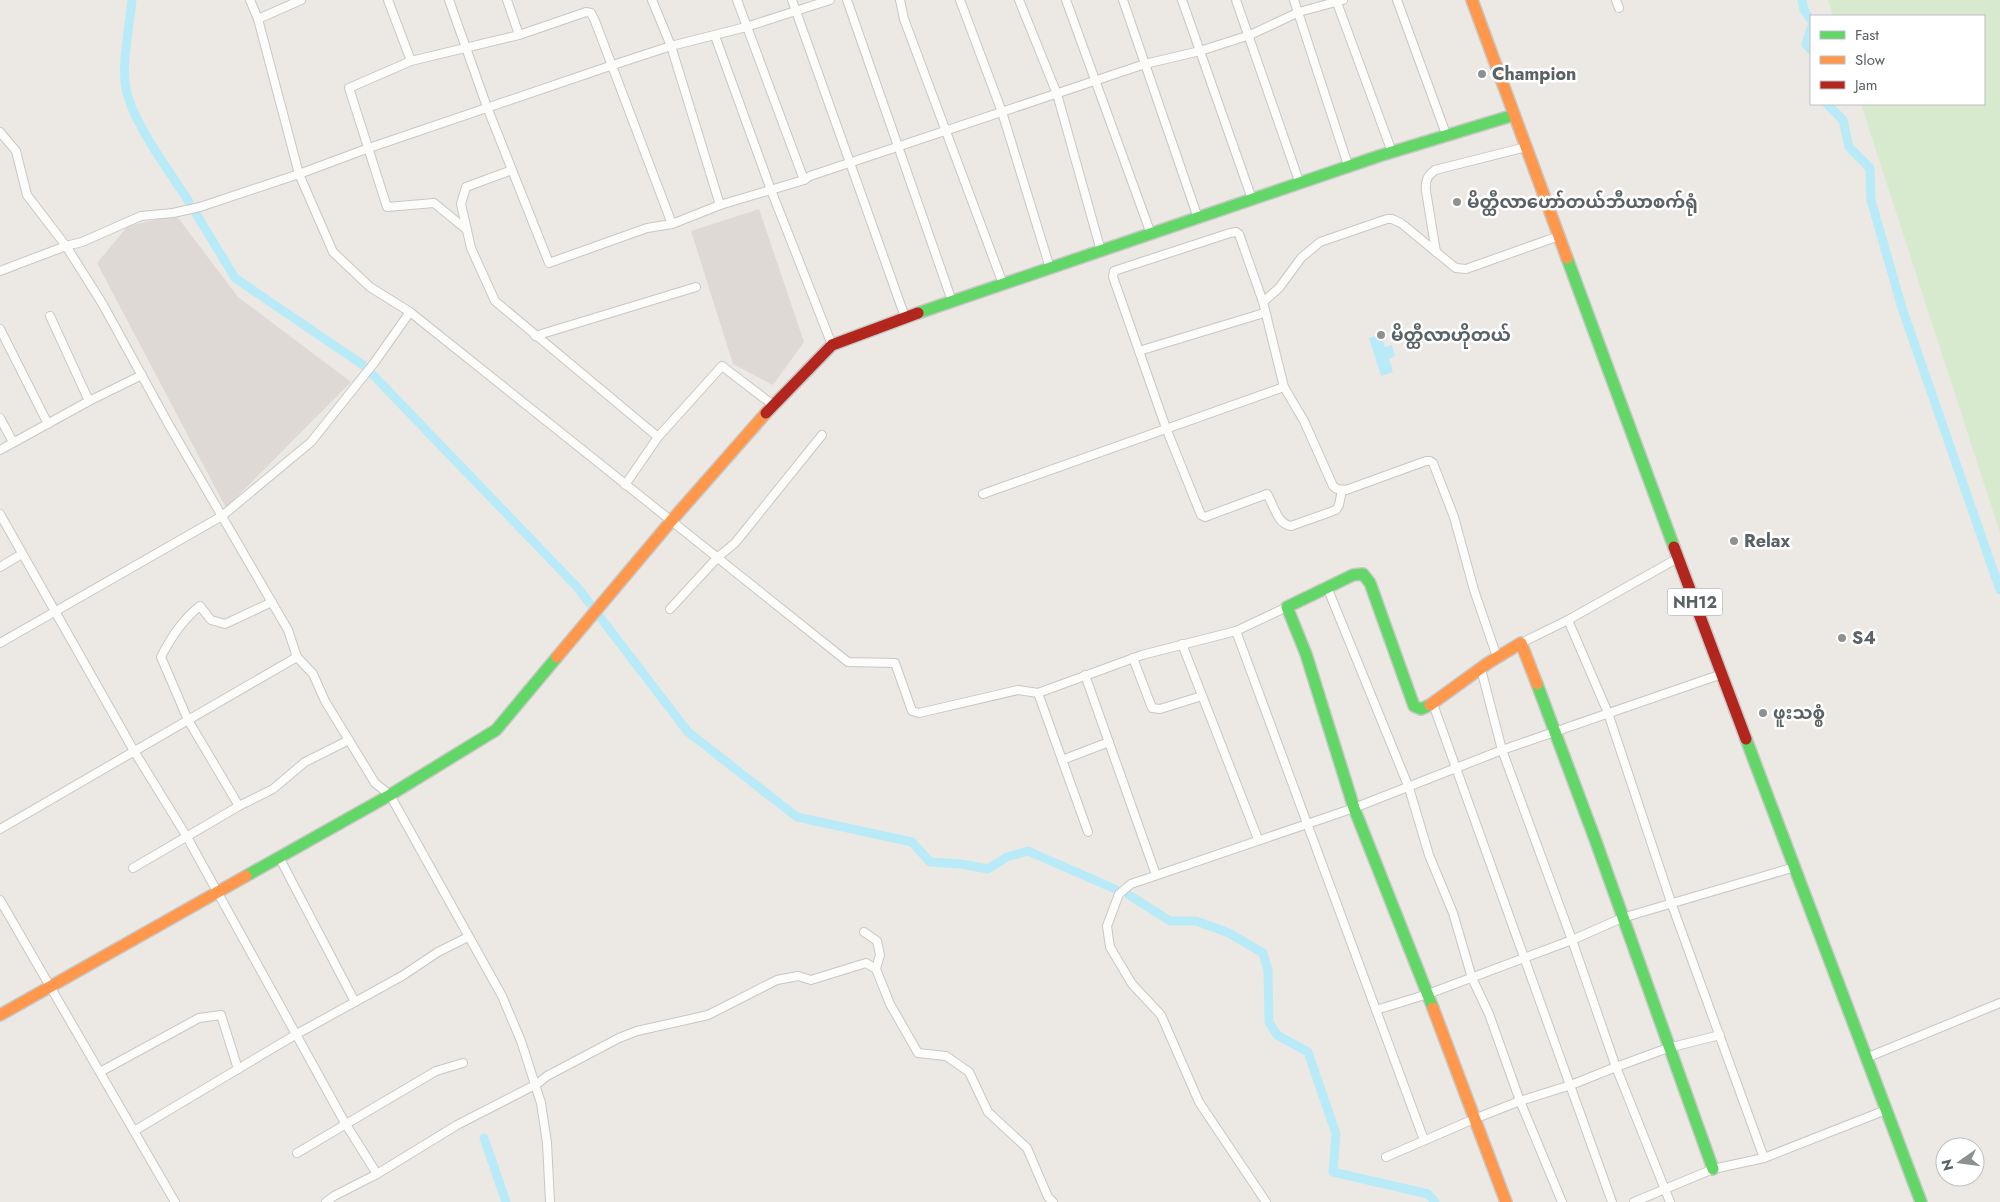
<svg xmlns="http://www.w3.org/2000/svg" width="2000" height="1202" viewBox="0 0 2000 1202" font-family="Jost,'Noto Sans Myanmar',sans-serif">
  <rect width="100%" height="100%" fill="#ece9e5"/>
  <g fill="#ded9d4">
    <polygon points="759,209 804,342 773,385 733,364 691,231"/>
    <polygon points="176,215 238,297 351,382 226,508 97,263 128,226"/>
  </g>
  <polygon fill="#d7eace" points="1828,0 2000,0 2000,533 1861,104 1984,104 1984,16 1833,16"/>
  <polygon fill="#b8ebf7" points="1381,334 1385,347 1392,345 1395,356 1389,359 1393,372 1381,376 1369,338"/>
  <g fill="none" stroke-linecap="round" stroke-linejoin="round">
    <g stroke="#b8ebf7" stroke-width="9">
      <path d="M 132,0 C 130,24 121,65 126,88 C 132,122 170,172 189,202"/>
      <polyline points="1802,0 1804,10 1811,20"/>
      <polyline points="1811,28 1806,44 1811,50"/>
      <polyline points="1827,104 1843,120 1849,147 1870,168 1871,200 1902,308 2000,590"/>
      <polyline points="195,212 235,278 363,365"/>
      <polyline points="373,375 577,587 591,605"/>
      <polyline points="600,617 688,732 797,817 912,842 930,862 961,864 988,869 1007,857 1028,851 1115,889"/>
      <polyline points="1129,895 1170,921 1196,921 1229,933 1263,953 1268,970 1269,1022 1277,1035 1308,1052 1336,1134 1333,1172 1428,1194 1435,1202"/>
      <polyline points="484,1138 506,1202"/>
    </g>
    <g stroke="#c7c8c6" stroke-width="10">
      <g id="street">
        <polyline points="250,0 258,19 299,174 333,252 370,287 410,312 848,662 895,663 912,711 919,713 1018,690 1038,693 1142,655 1236,631 1287,607"/>
        <polyline points="388,0 411,61"/>
        <polyline points="449,0 487,107 549,263 647,228 672,224 720,205 804,180 810,176 1145,64 1200,51 1250,35 1299,12 1343,0"/>
        <polyline points="507,0 519,35"/>
        <polyline points="652,0 671,46 720,205"/>
        <polyline points="737,0 804,180"/>
        <polyline points="792,0 905,317"/>
        <polyline points="847,0 952,301"/>
        <polyline points="900,0 904,19 1003,284"/>
        <polyline points="960,0 1002,112 1050,268"/>
        <polyline points="1019,0 1057,94 1101,251"/>
        <polyline points="1066,0 1151,234"/>
        <polyline points="1123,0 1198,218"/>
        <polyline points="1182,0 1252,199"/>
        <polyline points="1236,0 1300,184"/>
        <polyline points="1294,0 1348,165"/>
        <polyline points="1336,0 1392,152"/>
        <polyline points="1397,0 1446,134"/>
        <polyline points="1616,0 1619,8"/>
        <polyline points="258,19 301,0"/>
        <polyline points="715,36 771,190 832,345"/>
        <polyline points="0,132 16,151 27,195 66,246 102,303 169,425 288,630 297,657 313,674 325,701 375,783 390,795 502,996 521,1041 541,1103 547,1143 550,1202"/>
        <polyline points="512,170 466,187 461,204 471,248 495,301 658,437"/>
        <polyline points="467,230 434,203 387,207 349,88 411,61 519,35 586,12 591,13 595,21 672,224"/>
        <path d="M 1436,252 L 1426,191 C 1425,181 1427,176 1435,170 L 1526,147"/>
        <polyline points="0,271 66,246 82,242 141,216 173,213 200,207 299,174 369,148 613,65 671,46 746,27 830,0"/>
        <polyline points="1263,302 1279,288 1301,258 1320,242 1387,219 1392,219 1401,223 1452,265 1456,268 1466,269 1559,236"/>
        <polyline points="50,316 89,401"/>
        <polyline points="0,329 48,424"/>
        <polyline points="535,336 696,287"/>
        <polyline points="1139,351 1264,313"/>
        <polyline points="0,418 13,442"/>
        <polyline points="0,450 89,401 142,375"/>
        <polyline points="625,485 658,437 722,366 773,405"/>
        <path d="M 1342,490 L 1339,505 L 1336,510 L 1291,526 C 1277,524 1274,505 1267,494 L 1205,517 L 1201,515 L 1166,428 L 1113,277 L 1114,271 L 1230,233 L 1236,232 L 1239,234 L 1263,302 L 1284,387 L 1304,421 L 1333,486 L 1337,489 L 1346,490 L 1426,461 L 1430,461 L 1433,463 L 1454,517 L 1474,590 L 1497,657"/>
        <polyline points="983,494 1284,387"/>
        <polyline points="0,514 134,751 187,837 345,1123 377,1174"/>
        <polyline points="0,567 22,554"/>
        <polyline points="1327,587 1409,788 1429,855 1453,913 1472,978 1489,1014 1520,1101 1562,1202"/>
        <polyline points="670,609 718,557 735,543 822,435"/>
        <polyline points="1568,620 1678,558"/>
        <polyline points="1236,631 1424,1140"/>
        <polyline points="0,643 222,516 311,442 374,363 410,312"/>
        <polyline points="1521,643 1568,620 1608,713 1672,905 1764,1158"/>
        <polyline points="1182,644 1258,839"/>
        <polyline points="1133,658 1152,708 1160,709 1202,696"/>
        <polyline points="1481,669 1502,750 1572,940 1616,1067 1670,1202"/>
        <polyline points="1085,675 1156,875"/>
        <polyline points="1038,693 1088,832"/>
        <polyline points="1433,704 1612,1202"/>
        <polyline points="1062,760 1109,742"/>
        <path d="M 239,806 L 188,720 L 161,657 C 171,637 182,620 200,606 L 211,620 L 225,624 L 272,602"/>
        <polyline points="0,829 297,657"/>
        <polyline points="279,857 355,1002"/>
        <polyline points="133,868 239,806 273,789 305,762 349,740"/>
        <polyline points="0,900 175,1202"/>
        <polyline points="864,932 877,941 880,955 876,969 890,1004 918,1053 946,1056 969,1072 988,1112 1027,1148 1048,1197 1053,1202"/>
        <polyline points="1376,1010 1428,994 1572,940 1622,918 1795,867"/>
        <polyline points="1866,1058 2000,1003"/>
        <polyline points="100,1072 199,1018 221,1015 238,1069"/>
        <polyline points="134,1131 295,1035 402,976 438,952 468,937"/>
        <polyline points="297,1153 436,1071 463,1063"/>
        <polyline points="1386,1157 1474,1119 1520,1101 1571,1085 1616,1067 1668,1048 1720,1035"/>
        <polyline points="326,1202 334,1196 377,1174 457,1125 537,1084 547,1076 619,1038 637,1031 708,1015 777,980 798,976 811,980 866,963 876,969"/>
        <polyline points="1266,1202 1199,1102 1161,1015 1132,984 1110,947 1107,926 1119,894 1131,884 1354,808 1502,750 1722,674"/>
        <polyline points="1634,1202 1713,1169 1764,1158 1886,1110"/>
      </g>
    </g>
    <g stroke="#c7c8c6" stroke-width="14">
      <g id="fast">
        <polyline points="1567,258 1674,547"/>
        <polyline points="918,313 1379,156 1514,115"/>
        <polyline points="1537,684 1595,839 1713,1169"/>
        <polyline points="1430,705 1421,709 1414,706 1370,583 1363,574 1353,575 1287,607 1306,654 1354,808 1433,1008"/>
        <polyline points="1746,739 1921,1202"/>
        <polyline points="246,876 390,795 496,730 557,657"/>
      </g>
    </g>
    <g stroke="#c7c8c6" stroke-width="14">
      <g id="slow">
        <polyline points="1472,0 1567,258"/>
        <polyline points="557,657 672,520 766,413"/>
        <polyline points="1430,705 1488,663 1521,643 1537,684"/>
        <polyline points="1433,1008 1506,1202"/>
        <polyline points="0,1015 246,876"/>
      </g>
    </g>
    <g stroke="#c7c8c6" stroke-width="14">
      <g id="jam">
        <polyline points="766,413 832,345 918,313"/>
        <polyline points="1674,547 1746,739"/>
      </g>
    </g>
    <use href="#street" stroke="#fcfcfb" stroke-width="8"/>
    <use href="#fast" stroke="#63d668" stroke-width="11"/>
    <use href="#slow" stroke="#ff974d" stroke-width="11"/>
    <use href="#jam" stroke="#b3261e" stroke-width="11"/>
  </g>
  <g fill="#8d9192" stroke="#fff" stroke-width="2">
    <circle cx="1482" cy="74" r="5"/>
    <circle cx="1457" cy="202" r="5"/>
    <circle cx="1381" cy="335" r="5"/>
    <circle cx="1734" cy="541" r="5"/>
    <circle cx="1842" cy="638" r="5"/>
    <circle cx="1763" cy="713" r="5"/>
  </g>
  <g text-anchor="middle" dominant-baseline="central" stroke-width="5" stroke-linejoin="round" paint-order="stroke">
    <rect fill="#fff" stroke="#8c9193" stroke-width="1" x="1667.5" y="588.5" width="55" height="27" rx="4"/>
    <g font-size="16" font-weight="bold" fill="#5a6265">
      <text x="1695" y="602">NH12</text>
    </g>
    <g font-size="18" font-weight="bold" fill="#5a6265" stroke="#fff" text-anchor="start">
      <text x="1492" y="74">Champion</text>
      <text x="1467" y="202">မိတ္ထီလာဟော်တယ်ဘီယာစက်ရုံ</text>
      <text x="1391" y="335">မိတ္ထီလာဟိုတယ်</text>
      <text x="1744" y="541">Relax</text>
      <text x="1852" y="638">S4</text>
      <text x="1773" y="713">ဖူးသစ္စံ</text>
    </g>
  </g>
  <rect x="1810" y="15" width="175" height="90" fill="#ffffff" stroke="#bdc0c1"/>
  <rect x="1820" y="31" width="25" height="8" fill="#63d668" stroke="#bdc0c1"/>
  <text x="1855" y="40" font-size="15" fill="#5a6265">Fast</text>
  <rect x="1820" y="56" width="25" height="8" fill="#ff974d" stroke="#bdc0c1"/>
  <text x="1855" y="65" font-size="15" fill="#5a6265">Slow</text>
  <rect x="1820" y="81" width="25" height="8" fill="#b3261e" stroke="#bdc0c1"/>
  <text x="1855" y="90" font-size="15" fill="#5a6265">Jam</text>
  <g transform="translate(1960 1162) rotate(256)"><circle r="24" fill="#ffffff" stroke="#bdc0c1"/>
  <path d="M0-4L9 19L0 12L-9 19Z" fill="#8d9192"/>
  <text y="-8" font-size="14" font-weight="bold" text-anchor="middle" fill="#5a6265">N</text>
  </g>
</svg>
